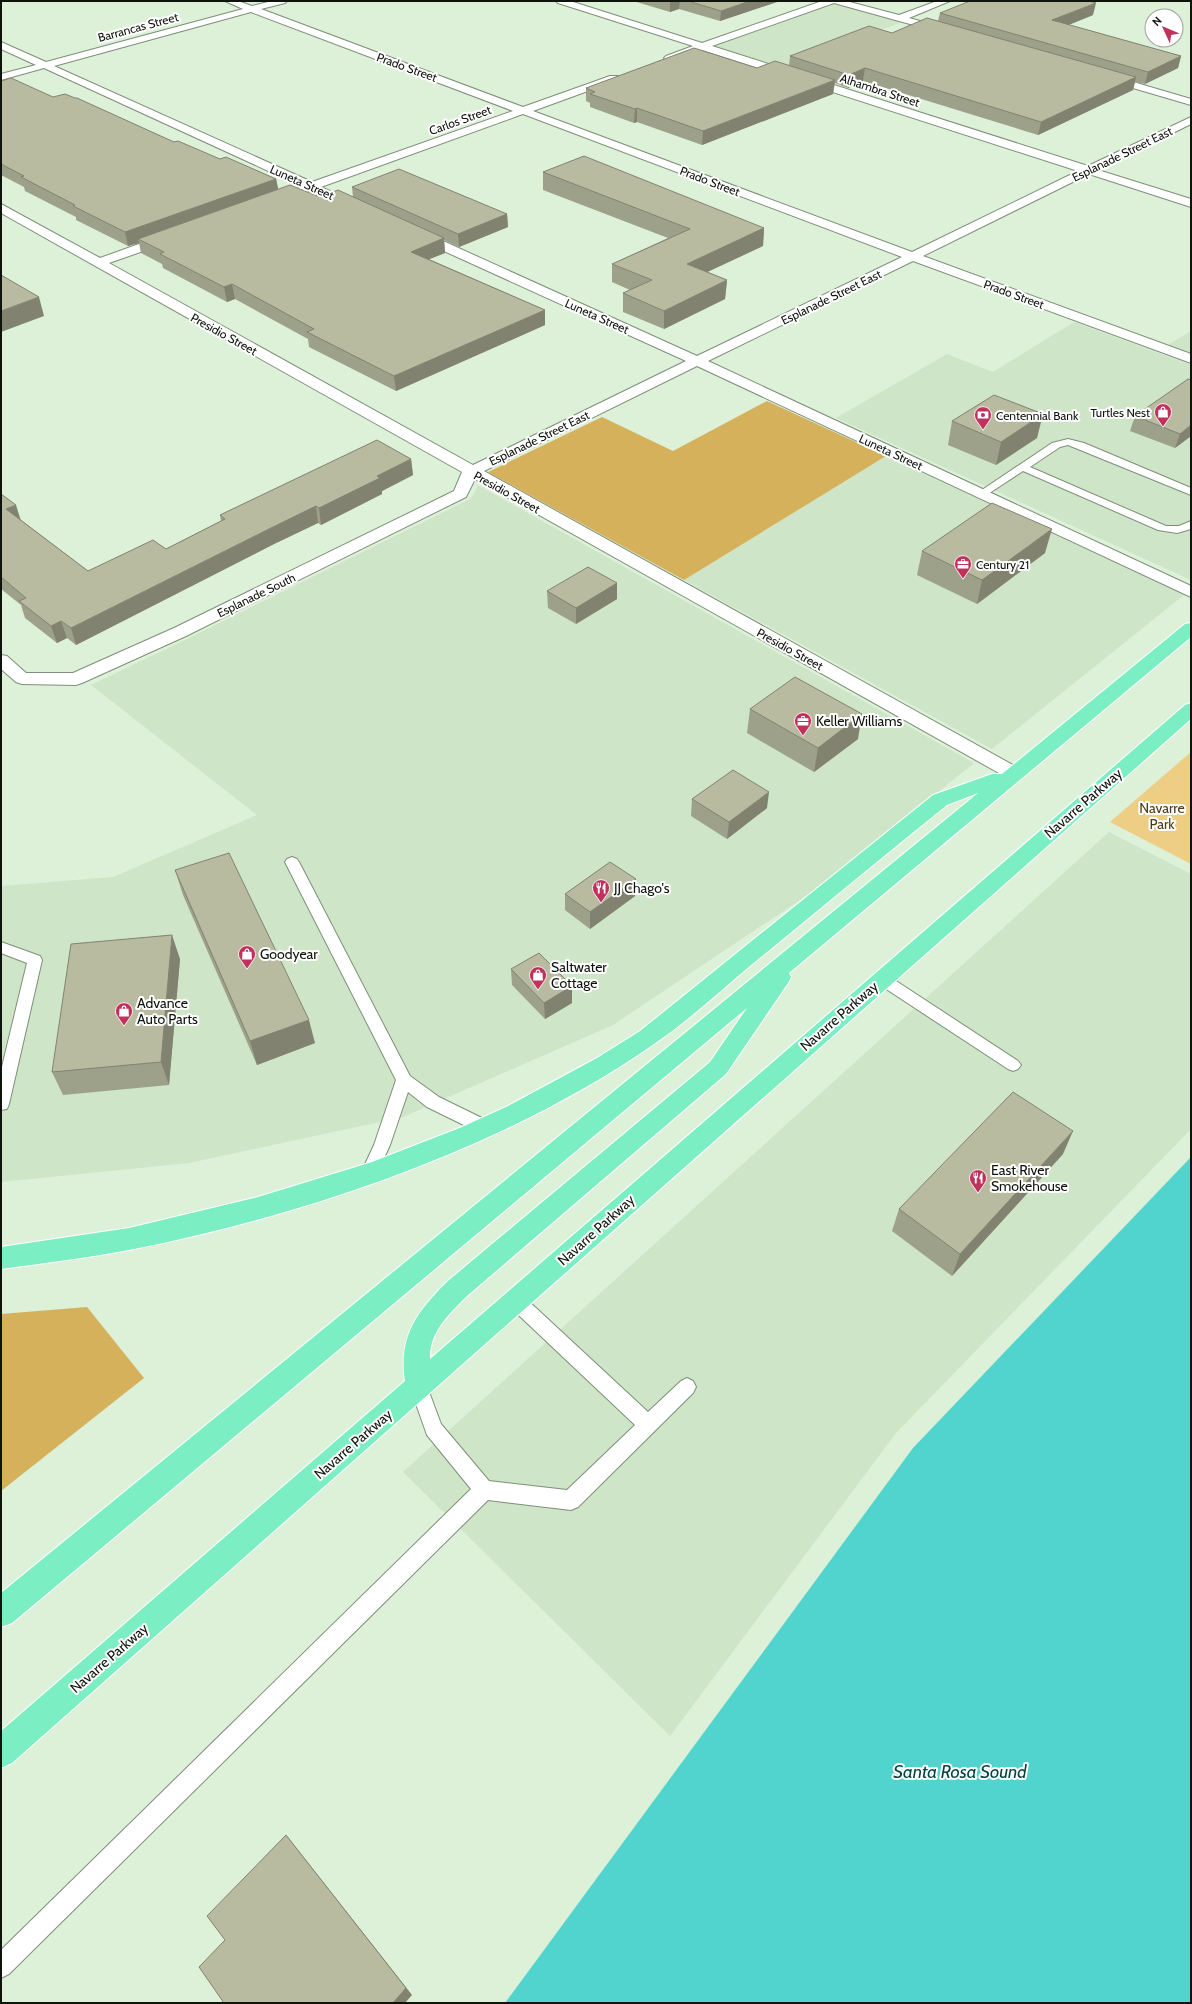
<svg xmlns="http://www.w3.org/2000/svg" width="1192" height="2004" viewBox="0 0 1192 2004" font-family="Cabin,sans-serif">
  <rect width="100%" height="100%" fill="#ddf0d8"/>
  <g fill="#cee5c7">
    <polygon points="835,4 902,22 781,69 713,47"/>
    <polygon points="1074,322 1191,365 1191,580 836,418 947,354 993,372"/>
    <polygon points="1191,331 1191,354 1168,345"/>
    <polygon points="886,456 1185,594 992,749 684,580"/>
    <polygon points="478,485 974,763 821,886 613,1025 403,1117 189,1163 1,1182 1,886 113,877 257,815 91,685 189,638 470,499 473,496"/>
    <polygon points="1109,832 1191,874 1191,1129 896,1433 670,1736 403,1472"/>
  </g>
  <polygon fill="#eecd84" points="1191,752 1191,864 1110,822"/>
  <g fill="#d6b15b">
    <polygon points="767,401 886,456 684,580 488,472 602,417 673,451"/>
    <polygon points="87,1307 144,1378 1,1491 1,1314"/>
  </g>
  <polygon fill="#51d4ce" points="1191,1157 1191,2003 505,2003 913,1448"/>
  <g fill="none" stroke-linecap="round" stroke-linejoin="round">
    <g stroke="#7e8f79" stroke-width="2">
      <g id="service">
        <polygon points="1068,439 1084,443 1191,488 1191,495 1068,445 1060,447 1030,467 1166,526 1179,526 1191,521 1191,529 1177,533 1158,530 1023,471 985,496 977,496 976,494 1052,443"/>
        <polygon points="292,857 297,859 299,862 410,1076 439,1097 492,1123 494,1128 492,1133 486,1135 480,1133 427,1107 408,1092 390,1145 374,1180 368,1182 362,1180 360,1175 374,1145 396,1080 285,862 287,859"/>
        <polygon points="1,942 40,956 42,960 9,1104 7,1109 1,1110 1,1071 27,963 1,953"/>
        <polygon points="882,973 887,975 1018,1061 1021,1065 1018,1069 1013,1071 1008,1069 877,983 875,979 877,975"/>
        <polygon points="516,1293 522,1295 648,1412 681,1381 687,1378 693,1381 696,1387 693,1393 578,1507 571,1510 488,1500 9,1974 1,1978 1,1950 471,1489 427,1435 410,1387 413,1381 419,1378 425,1381 441,1424 489,1481 567,1490 635,1425 510,1307 507,1301 510,1295"/>
      </g>
    </g>
    <g stroke="#7e8f79" stroke-width="2">
      <g id="minor">
        <path d="M 225,1 L 238,1 L 252,6 L 272,1 L 287,1 L 285,3 L 261,9 L 523,107 L 610,76 L 618,76 L 619,78 L 618,80 L 533,111 L 912,252 L 1078,171 L 702,50 L 672,60 L 666,60 L 664,58 L 666,56 L 693,46 L 558,3 L 556,1 L 570,1 L 702,43 L 822,1 L 846,1 L 899,15 L 937,1 L 950,1 L 909,18 L 949,29 L 951,31 L 946,34 L 834,3 L 712,46 L 1088,166 L 1191,117 L 1191,124 L 1098,170 L 1191,199 L 1191,207 L 1089,174 L 923,256 L 1191,354 L 1191,363 L 913,261 L 708,361 L 1191,586 L 1191,597 L 697,366 L 484,471 L 1020,769 L 1023,773 L 1020,777 L 1013,779 L 1006,777 L 475,479 L 466,497 L 186,636 L 82,683 L 76,685 L 22,684 L 16,682 L 1,669 L 1,655 L 7,656 L 26,673 L 73,673 L 174,628 L 454,491 L 462,472 L 1,213 L 1,204 L 100,258 L 164,235 L 172,235 L 174,238 L 172,241 L 109,263 L 473,465 L 686,361 L 413,237 L 411,234 L 413,231 L 421,231 L 697,356 L 902,257 L 523,114 L 321,187 L 358,204 L 360,206 L 358,208 L 354,210 L 311,191 L 300,191 L 298,189 L 301,186 L 44,68 L 1,80 L 1,74 L 36,65 L 1,49 L 1,42 L 46,62 L 243,9 ZM 251,12 L 513,111 L 312,182 L 54,66 Z"/>
        <polygon points="1106,74 1191,99 1191,105 1102,79 1101,77 1102,75"/>
      </g>
    </g>
    <g stroke="#fff" stroke-width="2">
      <path id="trunk" d="M 1191,623 L 1191,637 L 789,973 L 791,977 L 788,983 L 726,1074 L 467,1296 C 449,1314 429,1332 430,1359 L 1185,705 L 1191,703 L 1191,719 L 12,1763 L 1,1768 L 1,1731 L 405,1381 C 398,1336 418,1310 449,1280 L 710,1062 L 747,1008 L 12,1623 L 1,1627 L 1,1593 L 978,793 L 947,805 C 881,858 816,912 750,966 C 719,992 688,1021 654,1044 C 507,1147 304,1216 129,1250 C 87,1258 44,1263 1,1269 L 1,1247 L 129,1228 L 258,1197 L 372,1162 L 462,1127 L 508,1106 L 597,1058 L 640,1031 L 933,795 L 992,774 L 1002,774 L 1185,624 Z"/>
    </g>
    <use href="#service" fill="#fff" fill-rule="evenodd"/>
    <use href="#minor" fill="#fff" fill-rule="evenodd"/>
    <use href="#trunk" fill="#7ceec3" fill-rule="evenodd"/>
  </g>
  <g fill="#9ea18a">
    <polygon points="633,1 780,1 720,21 679,9 670,12"/>
    <polygon points="940,13 1093,15 1068,25 1181,56 1178,68 1145,84 1135,82 1133,90 1038,135 863,81 848,88 835,83 833,94 702,145 637,122 634,123 590,107 590,103 586,101 586,88 757,68 789,66 790,56 892,33 938,21"/>
    <polygon points="1,81 53,97 75,98 174,142 220,159 276,179 278,189 320,197 353,197 352,187 507,214 508,227 459,247 444,240 445,253 429,259 545,310 545,325 396,391 309,347 308,339 235,299 227,302 163,268 162,264 141,253 139,243 128,246 76,220 76,217 25,191 24,187 1,175"/>
    <polygon points="543,172 764,228 763,246 707,272 727,280 725,299 664,329 623,312 623,293 630,290 612,282 612,264 668,238 543,190"/>
    <polygon points="1135,416 1191,436 1175,448 1130,431"/>
    <polygon points="952,421 1037,438 996,465 948,445"/>
    <polygon points="411,459 413,475 382,491 382,494 321,525 318,523 274,544 76,645 67,638 57,643 25,618 21,605 1,589 1,494 21,520 88,571 166,549 221,521 220,515"/>
    <polygon points="922,551 1045,553 977,604 917,575"/>
    <polygon points="547,591 617,599 576,624 548,608"/>
    <polygon points="750,709 858,739 814,772 747,733"/>
    <polygon points="692,799 767,808 727,839 691,816"/>
    <polygon points="175,870 315,1043 257,1065 183,895"/>
    <polygon points="636,879 635,896 590,929 565,910 565,894"/>
    <polygon points="180,959 169,1085 63,1095 52,1072"/>
    <polygon points="511,969 572,986 572,1003 545,1019 512,985"/>
    <polygon points="1063,1154 952,1276 892,1231 899,1209"/>
  </g>
  <g fill="#818370">
    <polygon points="673,1 680,1 679,9 670,12 670,2"/>
    <polygon points="750,1 780,1 720,21 721,11"/>
    <polygon points="1096,3 1093,15 1049,33 1052,20"/>
    <polygon points="1181,56 1178,68 1145,84 1148,72"/>
    <polygon points="865,68 863,81 848,88 849,75"/>
    <polygon points="1136,77 1133,90 1038,135 1041,122"/>
    <polygon points="835,80 833,94 702,145 703,131"/>
    <polygon points="637,108 637,122 634,123 635,109"/>
    <polygon points="276,179 279,193 138,239 139,243 128,246 125,232"/>
    <polygon points="507,214 508,227 459,247 458,234"/>
    <polygon points="764,228 763,246 686,282 687,264"/>
    <polygon points="444,238 445,253 412,266 411,252"/>
    <polygon points="727,280 725,299 664,329 664,311"/>
    <polygon points="232,284 235,299 227,302 224,287"/>
    <polygon points="39,297 44,316 1,332 1,311"/>
    <polygon points="545,310 545,325 396,391 394,376"/>
    <polygon points="1043,414 1037,438 996,465 1001,442"/>
    <polygon points="1191,425 1191,436 1175,448 1180,434"/>
    <polygon points="411,459 413,475 382,491 382,494 321,525 319,508 377,476"/>
    <polygon points="16,505 21,521 6,509"/>
    <polygon points="316,506 318,523 274,544 76,645 71,628 271,528"/>
    <polygon points="1052,529 1045,553 977,604 982,580"/>
    <polygon points="617,583 617,599 576,624 576,608"/>
    <polygon points="61,621 67,638 57,643 51,626"/>
    <polygon points="862,714 858,739 814,772 818,748"/>
    <polygon points="769,792 767,808 727,839 729,822"/>
    <polygon points="636,879 635,896 590,929 590,912"/>
    <polygon points="172,935 180,959 169,1085 161,1062"/>
    <polygon points="572,986 572,1003 545,1019 544,1003"/>
    <polygon points="309,1020 315,1043 257,1065 250,1041"/>
    <polygon points="1073,1131 1063,1154 952,1276 960,1254"/>
    <polygon points="286,1835 412,1995 405,2003 393,2003"/>
  </g>
  <g fill="#b8bba0" stroke="#818370">
    <polygon points="688,1 750,1 721,11"/>
    <polygon points="970,1 1089,1 1096,3 1052,20 1181,56 1148,72 940,13"/>
    <polygon points="927,18 1136,77 1041,122 865,68 849,75 790,56 869,26 892,33"/>
    <polygon points="694,48 757,68 775,61 835,80 703,131 637,108 635,109 590,94 595,92 586,88"/>
    <polygon points="11,78 53,97 65,94 75,98 77,98 174,142 178,141 220,159 226,157 276,179 125,232 73,206 75,205 21,177 24,176 1,164 1,81"/>
    <polygon points="584,156 764,228 687,264 727,280 664,311 623,293 652,280 612,264 690,229 543,172"/>
    <polygon points="399,169 507,214 458,234 352,187"/>
    <polygon points="290,185 320,197 338,190 444,238 411,252 545,310 394,376 307,332 314,329 232,284 224,287 160,254 164,252 138,239"/>
    <polygon points="1,275 39,297 1,311"/>
    <polygon points="1188,379 1191,380 1191,425 1180,434 1135,416"/>
    <polygon points="994,395 1043,414 1001,442 952,421"/>
    <polygon points="377,440 411,459 377,476 380,478 319,508 316,506 271,528 71,628 61,621 51,626 19,601 26,598 1,577 1,494 16,505 6,509 88,571 153,540 166,549 225,519 220,515"/>
    <polygon points="992,503 1052,529 982,580 922,551"/>
    <polygon points="588,567 617,583 576,608 547,591"/>
    <polygon points="795,677 862,714 818,748 750,709"/>
    <polygon points="733,770 769,792 729,822 692,799"/>
    <polygon points="229,853 309,1020 250,1041 175,870"/>
    <polygon points="610,862 636,879 590,912 565,894"/>
    <polygon points="172,935 161,1062 52,1072 71,944"/>
    <polygon points="539,953 572,986 544,1003 511,969"/>
    <polygon points="1013,1092 1073,1131 960,1254 899,1209"/>
    <polygon points="286,1835 406,1988 393,2003 224,2003 199,1967 225,1940 207,1916"/>
  </g>
  <defs>
    <g id="shop-pin" transform="scale(0.9)"><path d="M0 17L-7.5 6A9.5 9.5 0 1 1 7.5 6Z" fill="#c0315c" stroke="#fff"/><path d="M-5-2.5h2.3a2.7 3.5 0 0 1 5.4 0H5L5.5 6h-11ZM-1.5-2.5h3a1.5 2.3 0 0 0-3 0Z" fill="#fff"/></g>
    <g id="bank-pin" transform="scale(0.9)"><path d="M0 17L-7.5 6A9.5 9.5 0 1 1 7.5 6Z" fill="#c0315c" stroke="#fff"/><path d="M-6-4H6V4H-6ZM0-2.3a2.3 2.3 0 1 0 0 4.6a2.3 2.3 0 1 0 0-4.6Z" fill="#fff"/></g>
    <g id="office-pin" transform="scale(0.9)"><path d="M0 17L-7.5 6A9.5 9.5 0 1 1 7.5 6Z" fill="#c0315c" stroke="#fff"/><path d="M-6-3h4V-5.5h4V-3h4V5H-6ZM-1-4.5V-3h2v-1.5ZM-6 0V1H6V0Z" fill="#fff"/></g>
    <g id="restaurant-pin" transform="scale(0.9)"><path d="M0 17L-7.5 6A9.5 9.5 0 1 1 7.5 6Z" fill="#c0315c" stroke="#fff"/><path d="M-5-6h1v4h1v-4h1v4h1v-4h1v5L-1.5 .5V6h-2V.5L-5-1ZM5-6V6H3V1.5H1.5Q1.5-4 5-6Z" fill="#fff"/></g>
  </defs>
  <g fill-rule="evenodd">
    <use href="#shop-pin" x="1163" y="412"/>
    <use href="#bank-pin" x="983" y="415"/>
    <use href="#office-pin" x="963" y="564"/>
    <use href="#office-pin" x="803" y="721"/>
    <use href="#restaurant-pin" x="601" y="888"/>
    <use href="#shop-pin" x="247" y="954"/>
    <use href="#shop-pin" x="538" y="975"/>
    <use href="#shop-pin" x="124" y="1011"/>
    <use href="#restaurant-pin" x="978" y="1178"/>
  </g>
  <g text-anchor="middle" dominant-baseline="central" stroke-width="4" stroke-linejoin="round" paint-order="stroke">
    <g font-size="12" fill="#0e140c" stroke="#fff">
      <text transform="translate(138 27) rotate(-15)">Barrancas Street</text>
      <text transform="translate(407 67) rotate(20)">Prado Street</text>
      <text transform="translate(880 90) rotate(18)">Alhambra Street</text>
      <text transform="translate(460 120) rotate(-20)">Carlos Street</text>
      <text transform="translate(1122 154) rotate(-26)">Esplanade Street East</text>
      <text transform="translate(710 181) rotate(21)">Prado Street</text>
      <text transform="translate(302 182) rotate(24)">Luneta Street</text>
      <text transform="translate(1014 294) rotate(20)">Prado Street</text>
      <text transform="translate(831 297) rotate(-26)">Esplanade Street East</text>
      <text transform="translate(597 316) rotate(24)">Luneta Street</text>
      <text transform="translate(224 334) rotate(29)">Presidio Street</text>
      <text transform="translate(539 438) rotate(-26)">Esplanade Street East</text>
      <text transform="translate(891 452) rotate(25)">Luneta Street</text>
      <text transform="translate(507 492) rotate(29)">Presidio Street</text>
      <text transform="translate(256 595) rotate(-26)">Esplanade South</text>
      <text transform="translate(790 649) rotate(29)">Presidio Street</text>
    </g>
    <g font-size="12" fill="#0e140c" stroke="#fff" text-anchor="start">
      <text x="1150" y="412" text-anchor="end">Turtles Nest</text>
      <text x="996" y="415">Centennial Bank</text>
      <text x="976" y="564">Century 21</text>
    </g>
    <g font-size="14" fill="#0e140c" stroke="#fff" text-anchor="start">
      <text x="816" y="721">Keller Williams</text>
      <text x="614" y="888">JJ Chago's</text>
      <text x="260" y="954">Goodyear</text>
      <text x="551" y="967">Saltwater<tspan x="551" dy="16">Cottage</tspan></text>
      <text x="137" y="1003">Advance<tspan x="137" dy="16">Auto Parts</tspan></text>
      <text x="991" y="1170">East River<tspan x="991" dy="16">Smokehouse</tspan></text>
    </g>
    <g font-size="14" fill="#0e140c" stroke="#fff">
      <text transform="translate(1083 803) rotate(-41)">Navarre Parkway</text>
      <text transform="translate(839 1016) rotate(-41)">Navarre Parkway</text>
      <text transform="translate(596 1230) rotate(-42)">Navarre Parkway</text>
      <text transform="translate(353 1444) rotate(-41)">Navarre Parkway</text>
      <text transform="translate(109 1658) rotate(-41)">Navarre Parkway</text>
    </g>
    <g font-size="14" fill="#4c3c17" stroke="#fff">
      <text x="1162" y="808">Navarre<tspan x="1162" dy="16">Park</tspan></text>
    </g>
    <g font-size="18" font-style="italic" fill="#054341" stroke="#fff">
      <text x="960" y="1772">Santa Rosa Sound</text>
    </g>
  </g>
  <rect width="1192" height="2004" fill="none" stroke="#0e140c" stroke-width="4"/>
  <g transform="translate(1164 28) rotate(314)"><circle r="19" fill="#ffffff" stroke="#9fa19e"/>
  <path d="M0-3L7 15L0 10L-7 15Z" fill="#c0315c"/>
  <text y="-6" font-size="11" font-weight="bold" text-anchor="middle" fill="#0e140c">N</text>
  </g>
</svg>
